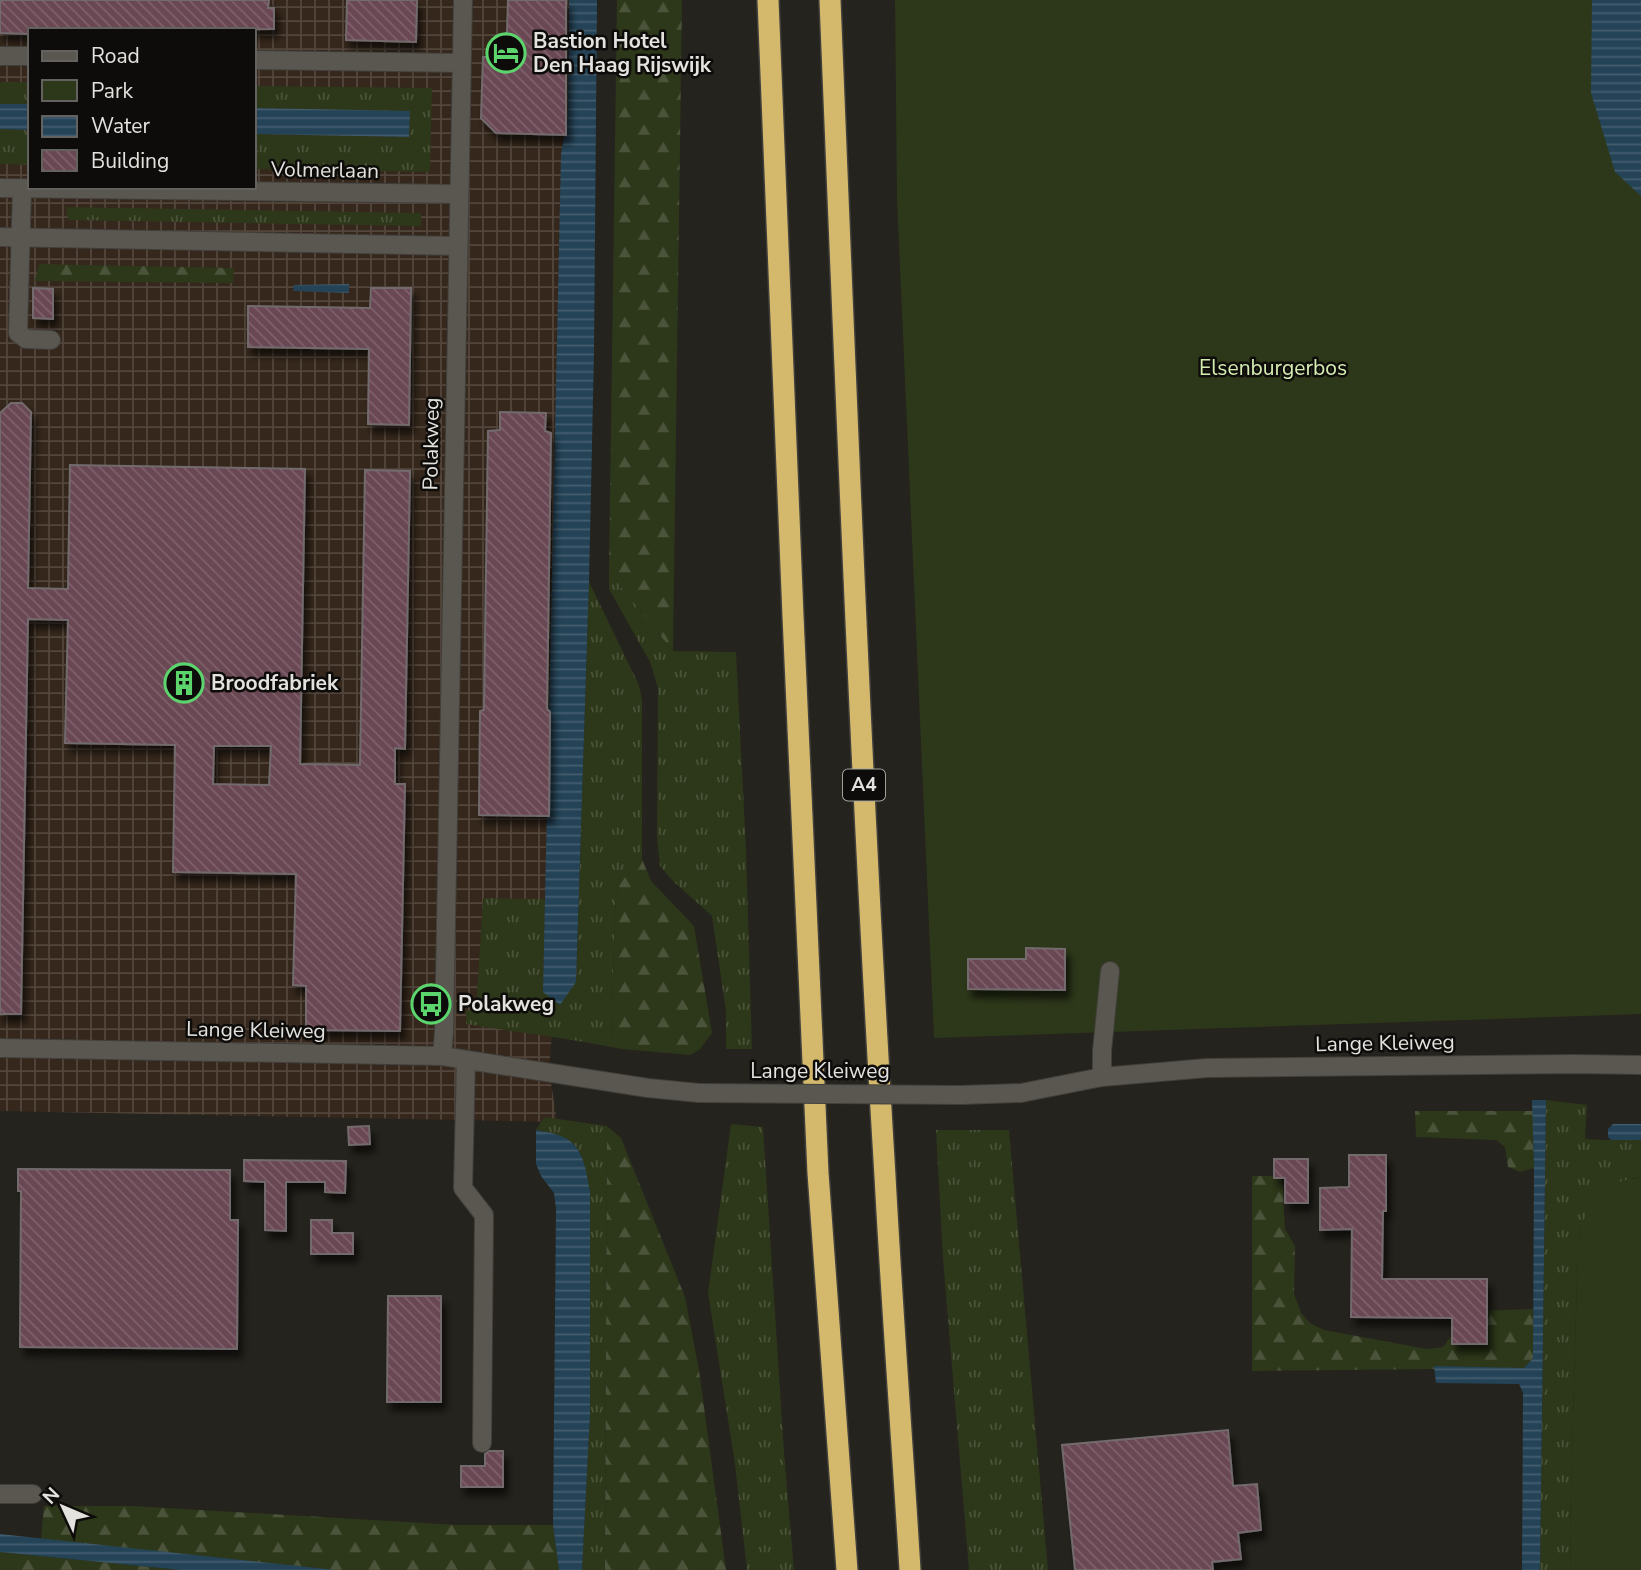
<svg xmlns="http://www.w3.org/2000/svg" width="1641" height="1570" viewBox="0 0 1641 1570" font-family="'Nunito Sans',sans-serif">
  <defs>
    <pattern id="industrial-grid" width="8" height="8" patternUnits="userSpaceOnUse" patternTransform="scale(1.75)"><rect width="8" height="8" fill="#35271b"/><path d="M0 4h8M4 0v8" fill="none" stroke="#52463c"/></pattern>
    <pattern id="grass-tufts" width="24" height="20" patternUnits="userSpaceOnUse" patternTransform="scale(1.75)"><rect width="24" height="20" fill="#2d3719"/><path d="M3 7l-1-3M5 7V3M7 7l1-3M15 17l-1-3M17 17v-4M19 17l1-3" fill="none" stroke="#4b543a"/></pattern>
    <pattern id="forest-firs" width="22" height="20" patternUnits="userSpaceOnUse" patternTransform="scale(1.75)"><rect width="22" height="20" fill="#2d3719"/><path d="M5 1l3.5 6h-7zM16 11l3.5 6h-7z" fill="#4b543a"/></pattern>
    <pattern id="water-rules" width="6" height="5" patternUnits="userSpaceOnUse" patternTransform="scale(1.75)"><rect width="6" height="5" fill="#244357"/><path d="M0 2.5h6" fill="none" stroke="#445e6f"/></pattern>
    <pattern id="building-back-hatch" width="6" height="6" patternUnits="userSpaceOnUse" patternTransform="scale(1.75)"><rect width="6" height="6" fill="#694753"/><path d="M-1 5l2 2M0 0l6 6M5-1l2 2" fill="none" stroke="#7e616b"/></pattern>
    <filter id="shadow"><feDropShadow dx="4.5" dy="8" stdDeviation="3.5" flood-color="#0009"/></filter>
  </defs>
  <rect width="100%" height="100%" fill="#25231d"/>
  <path fill="url(#industrial-grid)" fill-rule="evenodd" d="M 0,0 L 571,0 L 562,922 L 549,1069 L 557,1122 L 0,1111 ZM 30,30 L 254,30 L 254,187 L 30,187 Z"/>
  <g fill="url(#grass-tufts)">
    <rect x="0" y="82" width="30" height="22"/>
    <polygon points="254,86 432,88 430,172 254,169 254,134 409,137 410,112 254,108"/>
    <polygon points="0,129 30,130 30,165 0,164"/>
    <polygon points="66,207 421,213 421,226 68,220"/>
    <polygon points="609,572 673,651 736,652 746,850 752,1049 726,1049 726,1011 712,916 673,881 660,866 657,837 658,688 650,662 609,589"/>
    <path d="M 589,582 L 639,685 L 642,700 L 642,859 L 619,884 L 615,910 L 611,1047 C 563,1037 514,1032 466,1024 L 466,1010 L 476,1011 L 483,898 L 545,899 L 543,992 L 576,982 Z"/>
    <polygon points="1546,1100 1587,1105 1585,1139 1606,1140 1641,1140 1641,1177 1633,1178 1580,1227 1577,1277 1570,1531 1571,1570 1540,1570"/>
    <path d="M 544,1117 L 607,1126 L 605,1570 L 582,1570 L 590,1415 L 590,1191 C 581,1147 581,1139 536,1130 Z"/>
    <polygon points="731,1124 763,1127 784,1452 794,1570 747,1570 735,1464 708,1293"/>
    <polygon points="936,1130 1009,1130 1048,1570 969,1570 943,1259"/>
  </g>
  <g fill="url(#forest-firs)">
    <polygon points="617,0 682,0 673,651 609,572"/>
    <polygon points="39,264 234,268 233,283 35,281"/>
    <polygon points="642,859 651,881 694,926 712,1033 700,1049 691,1055 622,1049 611,1047 615,910 619,884"/>
    <polygon points="1415,1111 1533,1111 1534,1168 1520,1172 1508,1167 1505,1147 1496,1140 1416,1137"/>
    <polygon points="607,1126 621,1138 685,1297 699,1370 726,1570 605,1570"/>
    <polygon points="1252,1176 1282,1176 1285,1229 1295,1246 1294,1294 1301,1313 1310,1323 1324,1330 1427,1349 1443,1347 1464,1319 1476,1311 1533,1309 1533,1358 1524,1368 1252,1371"/>
    <polygon points="44,1506 133,1506 457,1525 553,1525 559,1570 253,1570 40,1550"/>
    <polygon points="0,1552 181,1570 0,1570"/>
  </g>
  <g fill="#2d3719">
    <polygon points="895,0 1641,0 1641,1014 934,1038 897,199"/>
    <polygon points="1641,1177 1641,1570 1571,1570 1570,1531 1577,1277 1580,1227 1591,1206 1605,1190 1622,1181"/>
  </g>
  <g fill="url(#water-rules)">
    <polygon points="569,0 597,0 594,352 589,582 576,982 560,1005 543,992 561,154 568,116"/>
    <polygon points="1592,0 1641,0 1641,196 1615,172 1591,93"/>
    <polygon points="0,104 30,104 30,130 0,129"/>
    <polygon points="254,108 410,111 409,137 254,134"/>
    <polygon points="349,284 349,293 293,291 294,285"/>
    <polygon points="1532,1100 1546,1100 1540,1570 1522,1570 1523,1393 1519,1384 1436,1383 1434,1366 1524,1368 1533,1358 1534,1168"/>
    <polygon points="1613,1124 1641,1124 1641,1140 1611,1140 1608,1137 1608,1129"/>
    <path d="M 536,1130 C 545,1132 555,1133 563,1137 C 584,1146 586,1171 590,1191 L 590,1415 L 582,1570 L 559,1570 L 553,1525 L 556,1209 L 554,1193 L 541,1176 L 536,1164 Z"/>
    <polygon points="0,1534 336,1570 181,1570 0,1552"/>
  </g>
  <g fill="url(#building-back-hatch)" stroke="#736b6e" stroke-width="2" fill-rule="evenodd" filter="url(#shadow)">
    <polygon points="0,0 269,0 268,8 274,8 274,29 30,30 30,34 0,33"/>
    <polygon points="347,0 417,0 416,42 346,40"/>
    <polygon points="508,0 566,0 566,135 496,133 481,118 483,57 492,57 492,48 507,32"/>
    <polygon points="33,288 53,289 53,319 33,318"/>
    <polygon points="371,288 411,288 409,425 368,424 369,349 248,347 248,306 370,308"/>
    <path d="M 11,403 L 22,403 L 31,412 L 28,588 L 68,589 L 70,465 L 305,469 L 300,764 L 360,765 L 365,470 L 410,471 L 405,749 L 395,748 L 395,784 L 405,784 L 400,1031 L 306,1030 L 306,986 L 293,985 L 296,874 L 173,872 L 175,745 L 65,743 L 68,620 L 28,619 L 21,1014 L 0,1014 L 0,413 ZM 214,746 L 271,746 L 269,785 L 213,784 Z"/>
    <polygon points="500,412 546,413 545,431 551,433 547,709 550,712 549,816 479,815 480,711 484,710 488,431 500,430"/>
    <polygon points="1026,948 1065,949 1065,990 968,989 968,959 1026,959"/>
    <polygon points="369,1126 370,1144 349,1145 348,1127"/>
    <polygon points="1349,1155 1386,1155 1386,1211 1383,1211 1382,1279 1487,1279 1487,1344 1452,1344 1452,1318 1351,1317 1352,1229 1320,1230 1320,1188 1349,1187"/>
    <polygon points="1274,1159 1308,1159 1308,1203 1285,1203 1285,1178 1274,1178"/>
    <polygon points="244,1160 346,1161 345,1193 325,1192 325,1182 286,1182 286,1231 265,1230 265,1182 244,1181"/>
    <polygon points="18,1169 230,1170 230,1220 238,1220 237,1349 20,1347 21,1191 18,1191"/>
    <polygon points="311,1220 332,1220 332,1233 353,1233 353,1254 311,1254"/>
    <polygon points="388,1296 441,1296 441,1402 387,1402"/>
    <polygon points="1228,1430 1233,1486 1257,1484 1261,1530 1238,1533 1241,1559 1212,1562 1213,1570 1075,1570 1062,1445"/>
    <polygon points="489,1451 503,1451 503,1487 461,1487 461,1466 485,1466 485,1454"/>
  </g>
  <g fill="none" stroke-linecap="round" stroke-linejoin="round">
    <g stroke="#413f3b" stroke-width="20">
      <g id="minor">
        <polyline points="0,56 30,56"/>
        <polyline points="254,60 461,63"/>
        <polyline points="0,188 459,194"/>
        <polyline points="22,188 18,333 26,339 51,340"/>
        <polyline points="0,237 457,246"/>
        <polyline points="0,1048 442,1056 648,1088 699,1093"/>
        <polyline points="442,1056 444,1032 463,0"/>
        <polyline points="466,1060 463,1188 484,1215 482,1443"/>
        <polyline points="1102,1077 1102,1051 1110,971"/>
        <polyline points="961,1095 1021,1093 1102,1077 1207,1068 1574,1064 1641,1065"/>
        <polyline points="0,1494 33,1494"/>
      </g>
    </g>
    <g stroke="#413f3b" stroke-width="24">
      <g id="highway">
        <polyline points="768,0 793,616 818,1173 847,1570"/>
        <path d="M 830,0 C 846,392 861,784 885,1176 C 892,1307 902,1439 910,1570"/>
      </g>
    </g>
    <use href="#minor" stroke="#595750" stroke-width="18"/>
    <use href="#highway" stroke="#d4b96d" stroke-width="21"/>
    <g stroke="#413f3b" stroke-width="20" stroke-linecap="butt">
      <polyline id="minor-bridge" points="699,1093 961,1095"/>
    </g>
    <use href="#minor-bridge" stroke="#595750" stroke-width="18"/>
  </g>
  <defs>
    <g id="hotel-ring" transform="scale(2.0125)"><circle r="9.5" fill="#0d0c0a" stroke="#5dd56d" stroke-width="1.5"/><path d="M-6-4.5h1.5V1H6V5H4.5V3h-9V5H-6ZM-4 0a1.8 1.8 0 1 1 3.6 0ZM.5 0V-2.5h3Q6-2.5 6 0Z" fill="#5dd56d"/></g>
    <g id="building-ring" transform="scale(2.0125)"><circle r="9.5" fill="#0d0c0a" stroke="#5dd56d" stroke-width="1.5"/><path d="M-4-6H4V6H1V3H-1V6H-4ZM-2.5-4.3h1.7v1.8h-1.7ZM.8-4.3h1.7v1.8H.8ZM-2.5-1h1.7V.8h-1.7ZM.8-1h1.7V.8H.8Z" fill="#5dd56d"/></g>
    <g id="bus-ring" transform="scale(2.0125)"><circle r="9.5" fill="#0d0c0a" stroke="#5dd56d" stroke-width="1.5"/><path d="M-5-6H5V4H4V6H2V4H-2V6H-4V4H-5ZM-3.5-4V0h7V-4ZM-3.5 1.2v1.5H-2V1.2ZM2 1.2v1.5H3.5V1.2Z" fill="#5dd56d"/></g>
  </defs>
  <g fill-rule="evenodd">
    <use href="#hotel-ring" x="506" y="53"/>
    <use href="#building-ring" x="184" y="683"/>
    <use href="#bus-ring" x="431" y="1004"/>
  </g>
  <g text-anchor="middle" dominant-baseline="central" stroke-width="5" stroke-linejoin="round" paint-order="stroke">
    <rect fill="#0d0c0a" stroke="#a3a29e" stroke-width="2" x="843" y="769.5" width="42" height="31" rx="5"/>
    <g font-size="19" font-weight="bold" fill="#e3e2de">
      <text x="864" y="785">A4</text>
    </g>
    <g font-size="21" font-weight="bold" fill="#e3e2de" stroke="#0d0c0a" text-anchor="start">
      <text x="533" y="41">Bastion Hotel<tspan x="533" dy="24">Den Haag Rijswijk</tspan></text>
      <text x="211" y="683">Broodfabriek</text>
      <text x="458" y="1004">Polakweg</text>
    </g>
    <g font-size="21" fill="#e3e2de" stroke="#0d0c0a">
      <text transform="translate(325 170) rotate(1)">Volmerlaan</text>
      <text transform="translate(431 444) rotate(-89)">Polakweg</text>
      <text transform="translate(256 1030) rotate(1)">Lange Kleiweg</text>
      <text transform="translate(1385 1043) rotate(-1)">Lange Kleiweg</text>
      <text x="820" y="1071">Lange Kleiweg</text>
    </g>
    <g font-size="21" fill="#d5ecb1" stroke="#0d0c0a">
      <text x="1273" y="368">Elsenburgerbos</text>
    </g>
  </g>
  <rect x="28" y="28" width="228" height="161" fill="#0d0c0a" stroke="#63625f" stroke-width="2"/>
  <rect x="42" y="51" width="35" height="10" fill="#595750" stroke="#63625f" stroke-width="2"/>
  <text x="91" y="63" font-size="21" fill="#e3e2de">Road</text>
  <rect x="42" y="80" width="35" height="21" fill="#2d3719" stroke="#63625f" stroke-width="2"/>
  <text x="91" y="98" font-size="21" fill="#e3e2de">Park</text>
  <rect x="42" y="116" width="35" height="21" fill="url(#water-rules)" stroke="#63625f" stroke-width="2"/>
  <text x="91" y="133" font-size="21" fill="#e3e2de">Water</text>
  <rect x="42" y="150" width="35" height="21" fill="url(#building-back-hatch)" stroke="#63625f" stroke-width="2"/>
  <text x="91" y="168" font-size="21" fill="#e3e2de">Building</text>
  <g transform="translate(63 1507) rotate(314)" stroke="#0d0c0a" stroke-width="5" paint-order="stroke">
  <path d="M0-5L12 26L0 18L-12 26Z" fill="#e3e2de"/>
  <text y="-10" font-size="19" font-weight="bold" text-anchor="middle" fill="#e3e2de">N</text>
  </g>
</svg>
